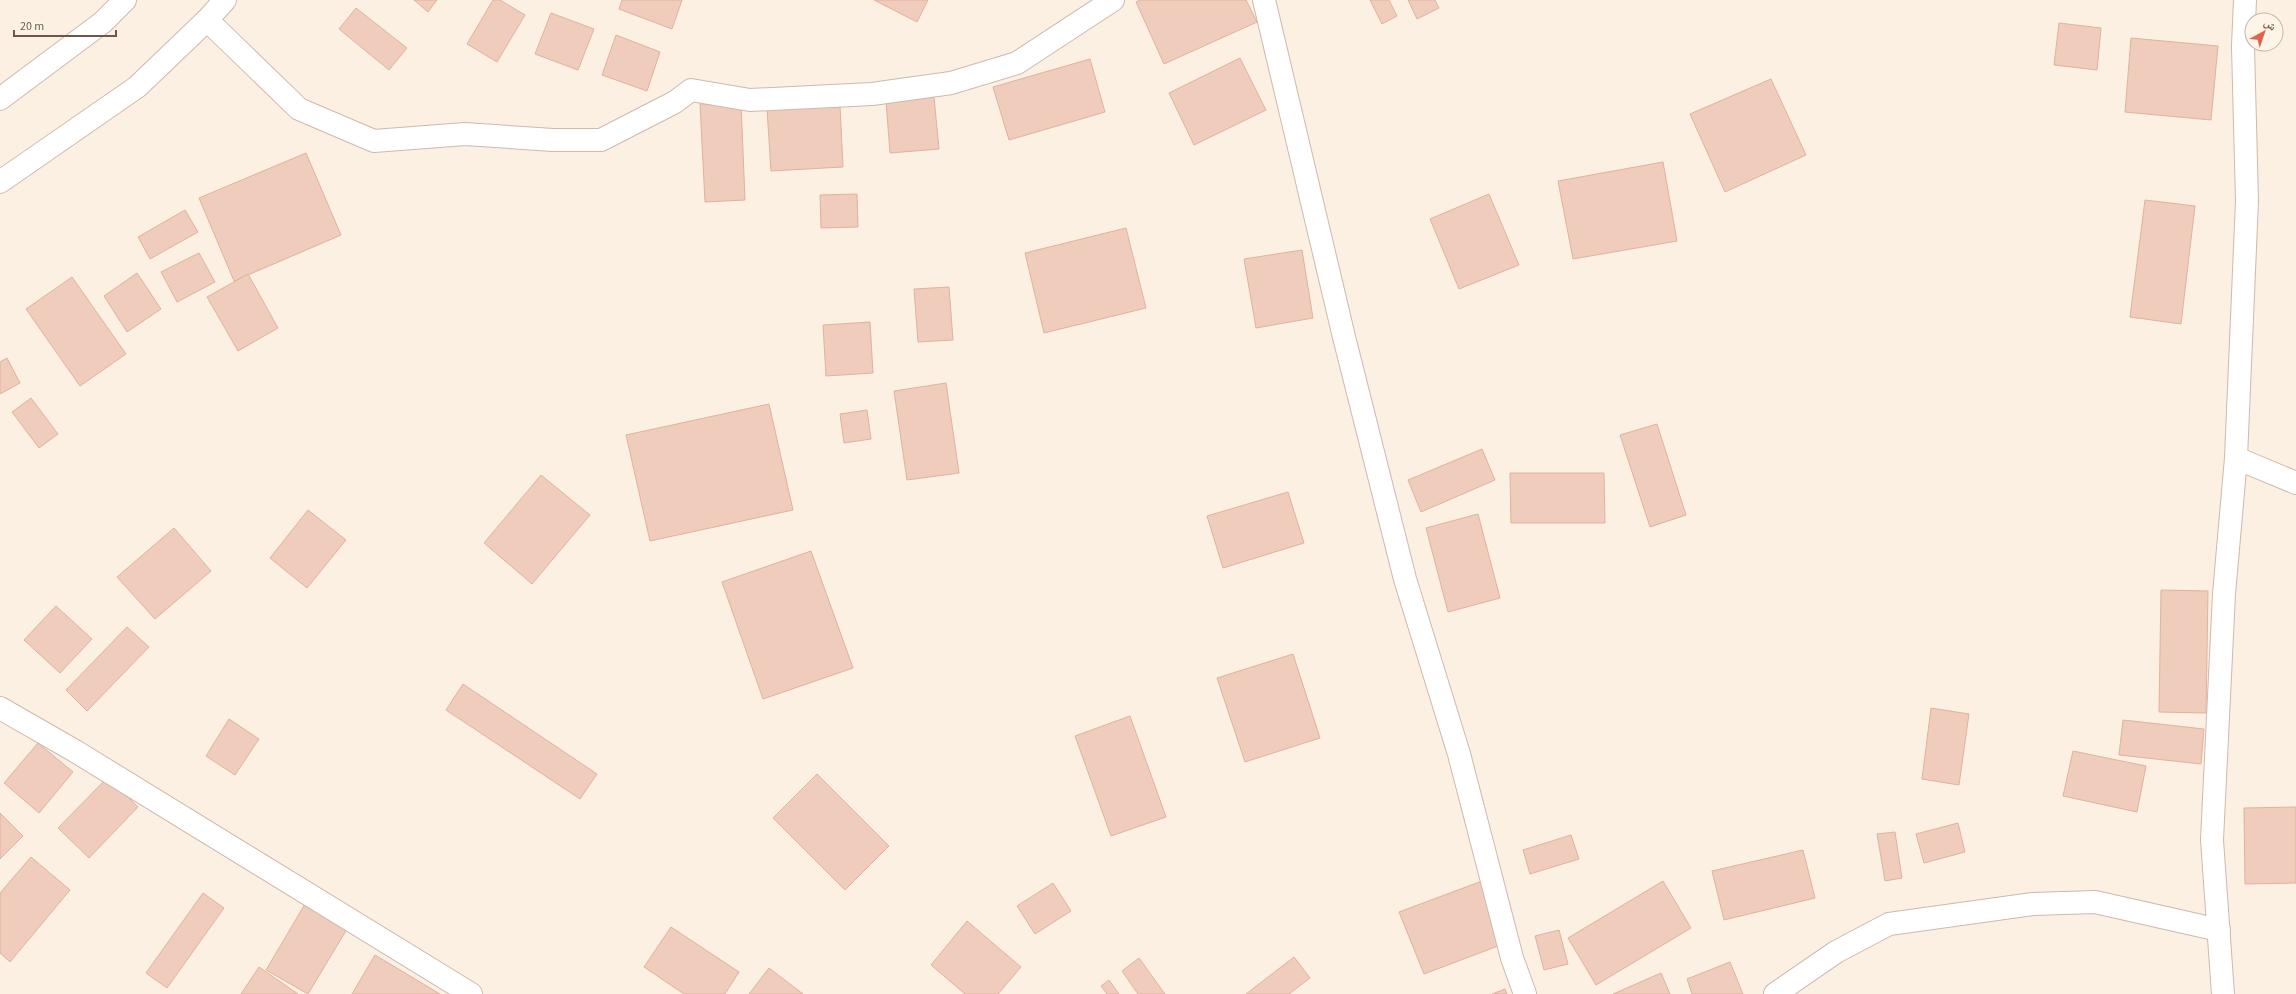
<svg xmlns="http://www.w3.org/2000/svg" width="2296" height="994" viewBox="0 0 2296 994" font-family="'Source Sans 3','Noto Naskh Arabic',sans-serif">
  <rect width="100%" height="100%" fill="#fbf0e2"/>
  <g fill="#efccbb" stroke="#e1b29c">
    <polygon points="414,0 437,0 428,12"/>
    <polygon points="493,0 500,0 525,15 497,62 467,44"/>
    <polygon points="622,0 682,0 672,29 619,9"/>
    <polygon points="874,0 928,0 917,22"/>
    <polygon points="1140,0 1246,0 1257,22 1164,64 1136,2"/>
    <polygon points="1370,0 1389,0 1397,16 1382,24"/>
    <polygon points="1408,0 1435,0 1439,8 1417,19"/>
    <polygon points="356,8 407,48 389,70 339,29"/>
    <polygon points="551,13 594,29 578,70 535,54"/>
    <polygon points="2059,23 2101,28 2097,70 2054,65"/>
    <polygon points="616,35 660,52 647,91 602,75"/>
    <polygon points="2131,38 2218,46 2211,120 2125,112"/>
    <polygon points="1240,58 1266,110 1194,145 1169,93"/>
    <polygon points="1090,59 1105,112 1009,140 993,87"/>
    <polygon points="1771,79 1806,155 1725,192 1690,114"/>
    <polygon points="934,97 939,149 890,153 886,101"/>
    <polygon points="741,103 745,200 705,202 700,104"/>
    <polygon points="840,105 843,167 771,171 767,109"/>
    <polygon points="306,153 341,235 234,281 199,198"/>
    <polygon points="1663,162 1677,241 1573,259 1558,181"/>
    <polygon points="857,194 858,227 821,228 820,195"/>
    <polygon points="1489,194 1519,265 1459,289 1430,219"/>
    <polygon points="2145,200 2195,206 2181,324 2130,317"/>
    <polygon points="185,210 198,232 150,259 138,237"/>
    <polygon points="1126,228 1146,308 1044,333 1025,253"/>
    <polygon points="1302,250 1313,318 1256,328 1244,259"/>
    <polygon points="199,253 215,282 177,302 161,272"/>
    <polygon points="137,273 161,309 127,332 104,296"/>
    <polygon points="248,274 278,328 238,351 207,297"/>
    <polygon points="72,277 126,354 80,386 26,309"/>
    <polygon points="949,287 953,340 918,342 914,289"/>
    <polygon points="870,322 873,373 826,376 823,325"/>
    <polygon points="7,358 20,383 0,394 0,362"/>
    <polygon points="946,383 959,473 907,480 894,391"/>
    <polygon points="31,398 58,434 39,448 12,412"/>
    <polygon points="769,404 793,510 650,541 626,435"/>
    <polygon points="867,410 871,439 844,443 840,414"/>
    <polygon points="1657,424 1686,515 1650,527 1620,435"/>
    <polygon points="1482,449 1495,480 1421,512 1408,480"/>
    <polygon points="1510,473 1604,473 1605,523 1511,523"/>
    <polygon points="541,475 590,515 532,584 484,543"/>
    <polygon points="1288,492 1304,543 1223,568 1207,516"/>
    <polygon points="308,510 346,540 307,588 270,558"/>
    <polygon points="1478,514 1500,598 1448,612 1426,528"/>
    <polygon points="174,528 211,571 155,619 117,577"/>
    <polygon points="811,551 853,668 763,699 722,582"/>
    <polygon points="2161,590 2208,591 2206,713 2159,712"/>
    <polygon points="56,606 92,639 60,673 24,640"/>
    <polygon points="127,627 149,647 87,711 66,690"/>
    <polygon points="1293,654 1320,738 1245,762 1217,678"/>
    <polygon points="463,684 597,774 580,799 446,710"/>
    <polygon points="1931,708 1969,714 1959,785 1922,779"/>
    <polygon points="1130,716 1166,817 1111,836 1075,736"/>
    <polygon points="229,719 259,739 235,775 206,756"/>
    <polygon points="2123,720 2204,729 2201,764 2119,755"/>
    <polygon points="38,743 73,772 39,813 4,783"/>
    <polygon points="2073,751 2146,766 2137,812 2063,796"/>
    <polygon points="817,774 889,846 845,890 773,818"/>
    <polygon points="108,777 138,807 89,858 58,828"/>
    <polygon points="2296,807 2296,883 2245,884 2244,808"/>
    <polygon points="0,813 23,836 0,859"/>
    <polygon points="1958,823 1965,852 1924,863 1916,834"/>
    <polygon points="1895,832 1902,878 1885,881 1877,834"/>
    <polygon points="1571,835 1579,859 1530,874 1523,850"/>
    <polygon points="1803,850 1815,898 1724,920 1712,871"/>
    <polygon points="31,857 70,890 10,962 0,953 0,893"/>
    <polygon points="1482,881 1506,943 1424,974 1399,912"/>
    <polygon points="1663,881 1691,928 1596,985 1568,938"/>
    <polygon points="1053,883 1071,911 1035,934 1017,906"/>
    <polygon points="203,893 224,908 167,988 146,973"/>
    <polygon points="305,904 347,929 308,994 266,970"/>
    <polygon points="967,921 1021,967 998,994 965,994 931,965"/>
    <polygon points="671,927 739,972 725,994 684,994 644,967"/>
    <polygon points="1559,930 1568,964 1544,970 1535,936"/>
    <polygon points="375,955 440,994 352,994"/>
    <polygon points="1294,957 1310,978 1289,994 1246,994"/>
    <polygon points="1139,958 1165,994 1138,994 1122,971"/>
    <polygon points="1730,962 1743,994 1692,994 1687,979"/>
    <polygon points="259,967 298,994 241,994"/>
    <polygon points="769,968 803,994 749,994"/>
    <polygon points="1661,973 1670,994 1613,994"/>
    <polygon points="1109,980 1119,994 1107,994 1101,986"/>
    <polygon points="1505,989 1507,994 1492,994"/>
  </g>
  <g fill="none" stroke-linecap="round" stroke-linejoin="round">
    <g stroke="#ceb9ac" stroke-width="24">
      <g id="street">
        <polyline points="1264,0 1344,337 1405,579 1459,754 1512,958 1525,994"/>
        <polyline points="207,20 299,109 374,141 465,134 553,140 601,140 675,102 691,90 750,100 872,94 951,83 1017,63 1113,0"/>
        <polyline points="2236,458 2296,483"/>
        <polyline points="0,708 75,751 471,994"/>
        <polyline points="1775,994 1836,952 1889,924 2033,904 2095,902 2219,930"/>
        <polyline points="2223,994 2212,840 2224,594 2236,458 2247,201 2243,46 2245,0"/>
      </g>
    </g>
    <g stroke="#d1b8aa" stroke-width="24">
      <g id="secondary">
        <polyline points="0,99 103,22 125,0"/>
        <polyline points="0,182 137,87 207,20 225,0"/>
      </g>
    </g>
    <use href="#street" stroke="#fff" stroke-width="22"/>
    <use href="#secondary" stroke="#fff" stroke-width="22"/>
  </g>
  <g transform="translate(2264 32) rotate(40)"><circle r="19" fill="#fef4e8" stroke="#c6b4a9"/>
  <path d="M0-3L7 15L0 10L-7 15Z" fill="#e1634b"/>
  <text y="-6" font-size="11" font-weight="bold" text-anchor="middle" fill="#72554a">ش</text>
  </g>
  <path d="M14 30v6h102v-6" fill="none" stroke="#72554a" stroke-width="2"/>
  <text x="20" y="30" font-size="12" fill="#72554a" stroke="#fef4e8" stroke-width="3" paint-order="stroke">20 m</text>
</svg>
